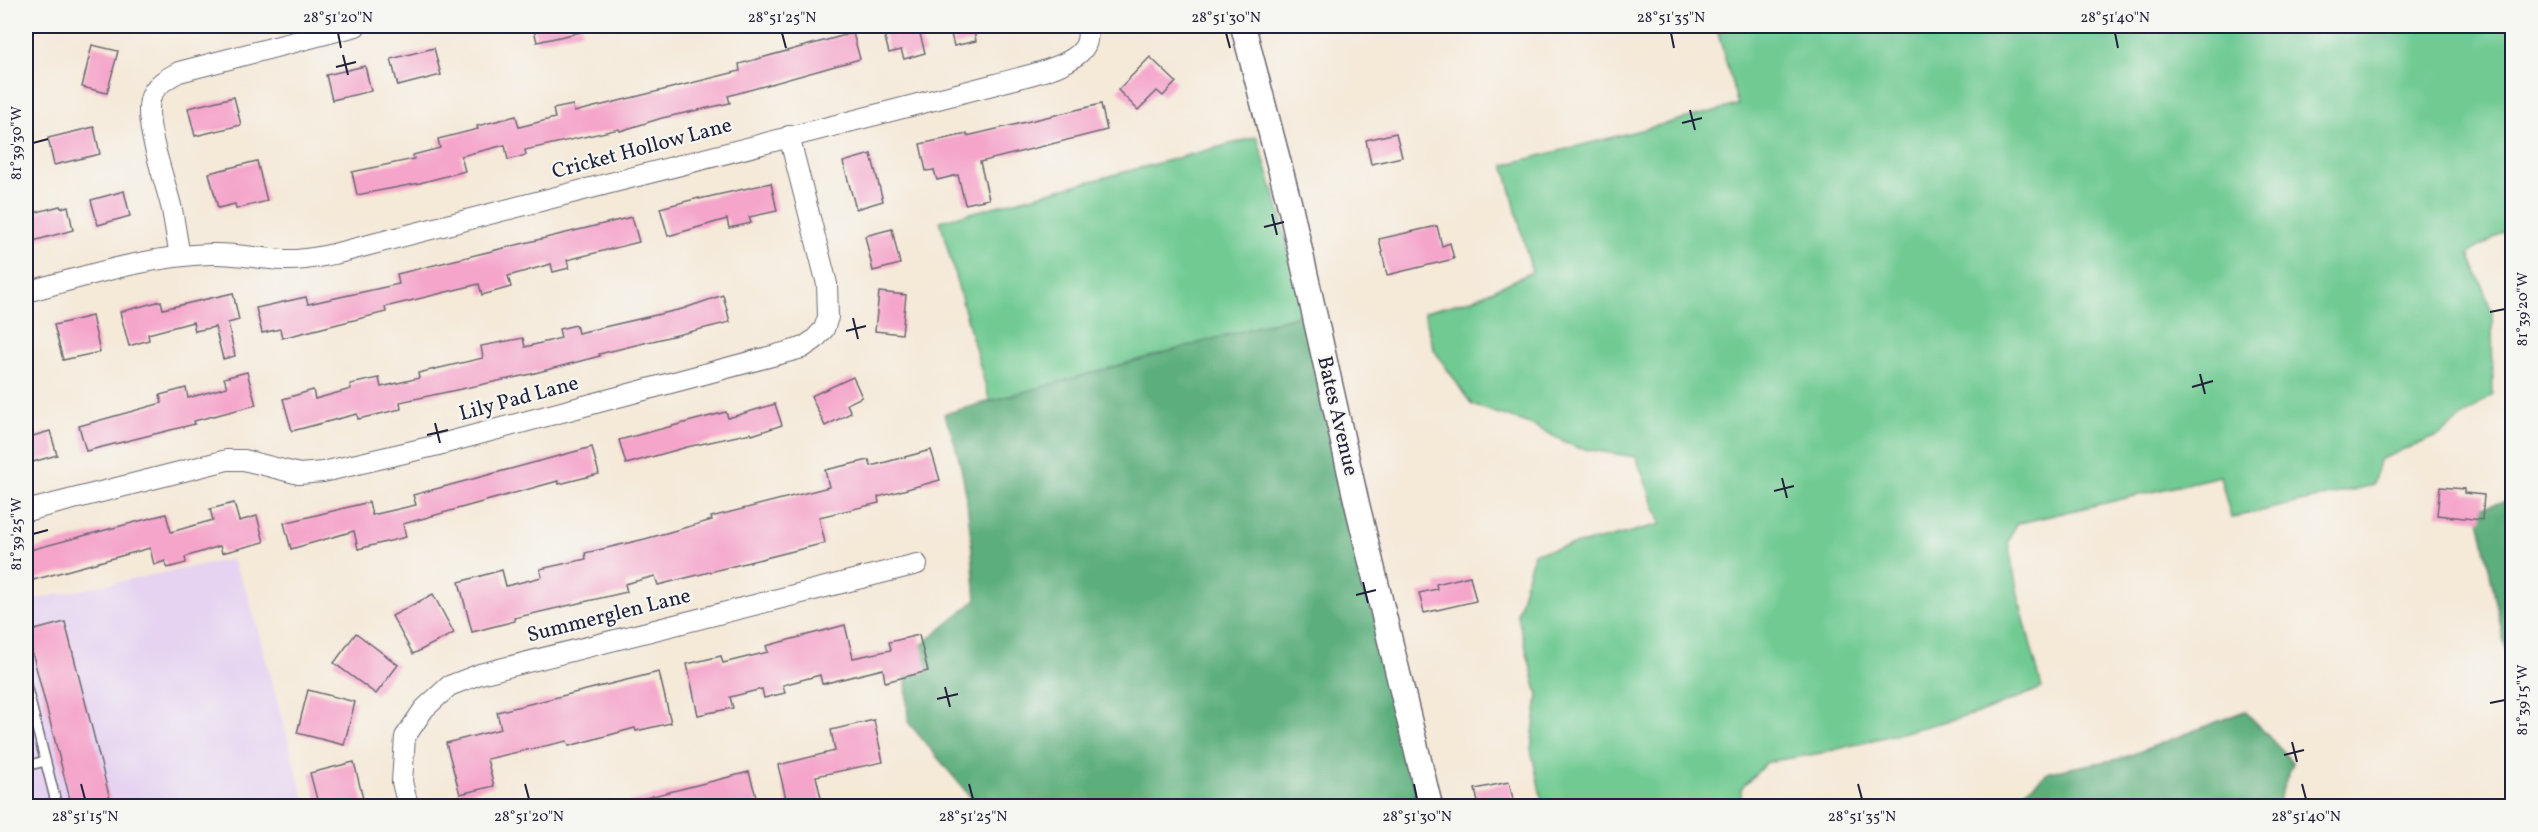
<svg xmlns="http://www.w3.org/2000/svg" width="2538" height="832" viewBox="0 0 2538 832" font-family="Vollkorn,serif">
  <rect width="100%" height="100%" fill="#f6f6f2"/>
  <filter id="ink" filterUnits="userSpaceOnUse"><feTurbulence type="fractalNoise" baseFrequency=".0167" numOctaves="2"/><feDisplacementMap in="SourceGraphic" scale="12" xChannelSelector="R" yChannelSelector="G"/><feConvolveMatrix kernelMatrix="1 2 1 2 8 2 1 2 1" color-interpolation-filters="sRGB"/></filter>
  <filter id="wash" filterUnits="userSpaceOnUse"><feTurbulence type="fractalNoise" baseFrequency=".008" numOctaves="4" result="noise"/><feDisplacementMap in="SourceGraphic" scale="24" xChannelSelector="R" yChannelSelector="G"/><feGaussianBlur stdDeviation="1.35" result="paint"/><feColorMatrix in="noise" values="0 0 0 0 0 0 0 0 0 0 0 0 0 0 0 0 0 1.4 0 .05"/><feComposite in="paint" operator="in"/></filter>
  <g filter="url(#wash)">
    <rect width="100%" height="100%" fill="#f5e9d8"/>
    <polygon fill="#e5d3f1" points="231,559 248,595 306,806 26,806 26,601"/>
    <g fill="#70ca92" stroke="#497666" stroke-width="1.5">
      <polygon points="1716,26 2512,26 2512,227 2469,253 2492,312 2493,394 2438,436 2379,460 2373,485 2231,518 2220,476 2016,524 2008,542 2019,600 2042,688 1982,712 1822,753 1767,762 1741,789 1741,806 1543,806 1531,749 1538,695 1517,614 1534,553 1608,538 1661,524 1636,457 1577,448 1530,424 1472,405 1434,350 1424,312 1474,299 1532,272 1504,165 1738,105"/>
      <polygon points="1257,137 1279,209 1303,314 990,402 940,221"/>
    </g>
    <g fill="#5cae7c" stroke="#3f685c" stroke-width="1.5">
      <path d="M 1303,314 L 1419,806 L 978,806 L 908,722 L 905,659 L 976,600 C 970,537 970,473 944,414 Z"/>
      <polygon points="2512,500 2512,682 2477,508"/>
      <polygon points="2245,711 2293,763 2276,806 2007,806 2049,772 2123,758"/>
    </g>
    <g id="blocks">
      <g fill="#f5a5ca">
        <polygon points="533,26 582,26 582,32 537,42"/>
        <polygon points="882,26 918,26 925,53 904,59 901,50 889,53"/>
        <polygon points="949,26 973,26 976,41 954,46"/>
        <polygon points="853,33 860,59 728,96 730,103 662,118 620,131 619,129 525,150 526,155 508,160 505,145 461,156 465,171 420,183 357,195 352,172 414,159 413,155 440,148 438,139 478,129 477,126 516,116 519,127 555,118 553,109 573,105 574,112 740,71 739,64"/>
        <polygon points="92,45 118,51 107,93 82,87"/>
        <polygon points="434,48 441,75 398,86 391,59"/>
        <polygon points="1150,57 1176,82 1163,96 1157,91 1138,110 1118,90"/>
        <polygon points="365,66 371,91 332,100 326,75"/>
        <polygon points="234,97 241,125 195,136 188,108"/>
        <polygon points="1101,104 1107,130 980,162 989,199 965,204 958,175 937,180 934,170 926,171 920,144 967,134 967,136"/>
        <polygon points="94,127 100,154 54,165 48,138"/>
        <polygon points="1396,133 1402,157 1371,164 1366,140"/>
        <polygon points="871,154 883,201 856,209 843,162"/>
        <polygon points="257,161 267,201 236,209 235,204 218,208 209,173"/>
        <polygon points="771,183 777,211 749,217 751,223 729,228 727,219 668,236 660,208 699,198 699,199"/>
        <polygon points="124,191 130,216 98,225 91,200"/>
        <polygon points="60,206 61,208 68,206 73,230 26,243 26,215"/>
        <polygon points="632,217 639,242 567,260 569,268 553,272 551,264 508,276 511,287 482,295 479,284 385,307 386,312 282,338 280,329 262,333 256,308 306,297 308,304 399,284 397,274"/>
        <polygon points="1437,226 1442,246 1450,243 1454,259 1387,275 1379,239"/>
        <polygon points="892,229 900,264 873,271 865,236"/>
        <polygon points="879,292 906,295 902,334 875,331"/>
        <polygon points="233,293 239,320 228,323 235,356 223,359 215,327 195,331 193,322 148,334 149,340 129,346 120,312 161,301 163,309"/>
        <polygon points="723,295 730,322 599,354 600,356 531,374 400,402 401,409 358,419 357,414 292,431 283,399 313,390 315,399 351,389 350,384 379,378 381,387 419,378 418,373 483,358 481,346 523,338 525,347 561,338 559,329 576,325 578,333 682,309"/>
        <polygon points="92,316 100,352 63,360 54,325"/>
        <polygon points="247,372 256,405 194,421 195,424 86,451 79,426 162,403 160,395 186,388 188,398 227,387 224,378"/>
        <polygon points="853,377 862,397 847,404 851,413 825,426 811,396"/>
        <polygon points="775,404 782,425 752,435 751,433 687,447 626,464 619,440 726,412 728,418"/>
        <polygon points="50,431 57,455 26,464 26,438"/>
        <polygon points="592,447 599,474 559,484 558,481 403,524 406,537 358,549 354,531 291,549 284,523 369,502 372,515 416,505 413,495"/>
        <polygon points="931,450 940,480 878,497 879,503 819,517 825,543 658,585 655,576 625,584 627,592 514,618 515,621 472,632 459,582 502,570 506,586 542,577 540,569 586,559 585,553 645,539 712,520 711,517 829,487 825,470 869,460 871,466"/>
        <polygon points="2440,487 2464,489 2464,493 2484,495 2482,520 2437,515"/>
        <polygon points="234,503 239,521 257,516 264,542 222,553 220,546 185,557 186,563 167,568 165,561 154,565 150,548 26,582 26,551 166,514 171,532 213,520 210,509"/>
        <polygon points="1470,576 1476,601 1424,613 1419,593 1437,589 1436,584"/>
        <polygon points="433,594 454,633 413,654 392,616"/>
        <polygon points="65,622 112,807 72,807 27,632"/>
        <polygon points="845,625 853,658 891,650 889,642 919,635 928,671 885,682 883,669 822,684 820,675 783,685 785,693 764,698 762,689 730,697 733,708 698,715 687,664 721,656 723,663 768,652 766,646"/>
        <polygon points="356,633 398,665 376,694 334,663"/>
        <polygon points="659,672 671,723 636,731 635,728 569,746 567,741 487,759 494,786 460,794 446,743 501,729 497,712"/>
        <polygon points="308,690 355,702 344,745 297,733"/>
        <polygon points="874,720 883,762 816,776 823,807 788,807 778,765 835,751 831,730"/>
        <polygon points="354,762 365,807 319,807 310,773"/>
        <polygon points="749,772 759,807 629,807 629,802"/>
        <polygon points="1509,782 1515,807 1479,807 1475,789"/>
      </g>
    </g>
  </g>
  <g filter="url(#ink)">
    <use href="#blocks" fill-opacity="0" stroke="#6c6872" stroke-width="1.5"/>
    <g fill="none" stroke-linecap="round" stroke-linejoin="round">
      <g stroke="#6c6872" stroke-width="12">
        <g id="service">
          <polyline points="26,685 57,806"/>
          <polyline points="26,766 45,761"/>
        </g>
      </g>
      <g stroke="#6c6872" stroke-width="22">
        <g id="minor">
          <path d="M 180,256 C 177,241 175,225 172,210 C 166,182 144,126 150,100 C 153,86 167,78 179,72 L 356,26"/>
          <path d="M 26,292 C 86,276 148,256 211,254 C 235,253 260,259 284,260 C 302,261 318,257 334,254 L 996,84 C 1019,77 1076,68 1086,44 C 1088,39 1088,32 1088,26"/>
          <polyline points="26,511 227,460 244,460 299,474 323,472 434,446 802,348 814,340 824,329 828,317 827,284 789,136"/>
          <polyline points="408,806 402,782 405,737 424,709 449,686 480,674 917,564"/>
        </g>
      </g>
      <g stroke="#6c6872" stroke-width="27">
        <polyline id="tertiary" points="1243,26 1291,210 1356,500 1430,806"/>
      </g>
      <use href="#service" stroke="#fff" stroke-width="9"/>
      <use href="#minor" stroke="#fff" stroke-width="20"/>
      <use href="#tertiary" stroke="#fff" stroke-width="24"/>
    </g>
  </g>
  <path fill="none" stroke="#22223b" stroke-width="2" d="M 338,33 L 341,48M 782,33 L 786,48M 1226,33 L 1230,48M 1671,33 L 1674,48M 2115,33 L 2118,48M 343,55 L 348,75M 336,67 L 356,62M 1690,110 L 1695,130M 1682,123 L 1702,118M 33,143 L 48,139M 1272,214 L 1277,235M 1264,227 L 1284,222M 2490,312 L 2505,309M 853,318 L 858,339M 846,331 L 866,326M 2200,374 L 2205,394M 2192,387 L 2213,381M 435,423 L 440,443M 427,435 L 448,430M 1782,478 L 1787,498M 1774,491 L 1794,486M 33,534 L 48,530M 1363,582 L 1368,603M 1356,595 L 1376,590M 945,687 L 950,707M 937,699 L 958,694M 2490,703 L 2505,700M 2292,742 L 2297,762M 2284,755 L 2304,750M 81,784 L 85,799M 525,784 L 529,799M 969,784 L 973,799M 1414,784 L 1417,799M 1858,784 L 1862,799M 2302,784 L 2306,799"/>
  <g text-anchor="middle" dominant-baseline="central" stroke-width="4.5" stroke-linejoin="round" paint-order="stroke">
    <g font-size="21" fill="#22223b" stroke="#f6f6f2">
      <text transform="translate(642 149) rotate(-15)">Cricket Hollow Lane</text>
      <text transform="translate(519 399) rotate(-15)">Lily Pad Lane</text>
      <text transform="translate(1337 416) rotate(77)">Bates Avenue</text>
      <text transform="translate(609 616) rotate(-14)">Summerglen Lane</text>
    </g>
  </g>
  <rect width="2538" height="832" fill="none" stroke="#f6f6f2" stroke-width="66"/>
  <rect x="33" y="33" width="2472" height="766" fill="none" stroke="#22223b" stroke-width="2"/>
  <g font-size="15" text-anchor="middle" fill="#22223b">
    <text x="338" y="22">28°51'20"N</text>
    <text x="782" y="22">28°51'25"N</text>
    <text x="1226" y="22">28°51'30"N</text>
    <text x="1671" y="22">28°51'35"N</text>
    <text x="2115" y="22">28°51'40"N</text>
    <text transform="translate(16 143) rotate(-90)" y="5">81°39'30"W</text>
    <text transform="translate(2522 309) rotate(-90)" y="5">81°39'20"W</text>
    <text transform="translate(16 534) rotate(-90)" y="5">81°39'25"W</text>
    <text transform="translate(2522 700) rotate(-90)" y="5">81°39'15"W</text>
    <text x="85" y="821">28°51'15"N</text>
    <text x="529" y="821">28°51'20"N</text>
    <text x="973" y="821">28°51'25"N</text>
    <text x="1417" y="821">28°51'30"N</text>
    <text x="1862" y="821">28°51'35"N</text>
    <text x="2306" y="821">28°51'40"N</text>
  </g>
</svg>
